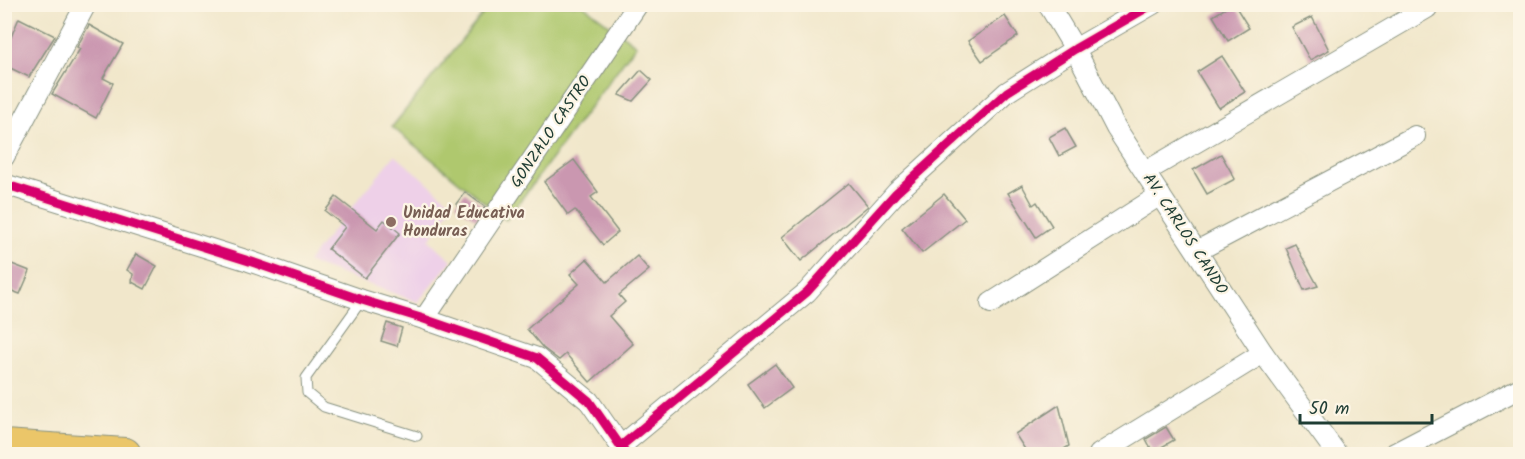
<svg xmlns="http://www.w3.org/2000/svg" width="1525" height="459" viewBox="0 0 1525 459" font-family="Kalam,sans-serif">
  <rect width="100%" height="100%" fill="#fcf5e5"/>
  <filter id="ink" filterUnits="userSpaceOnUse"><feTurbulence type="fractalNoise" baseFrequency=".0167" numOctaves="2"/><feDisplacementMap in="SourceGraphic" scale="12" xChannelSelector="R" yChannelSelector="G"/><feConvolveMatrix kernelMatrix="1 2 1 2 8 2 1 2 1" color-interpolation-filters="sRGB"/></filter>
  <filter id="wash" filterUnits="userSpaceOnUse"><feTurbulence type="fractalNoise" baseFrequency=".008" numOctaves="4" result="noise"/><feDisplacementMap in="SourceGraphic" scale="24" xChannelSelector="R" yChannelSelector="G"/><feGaussianBlur stdDeviation="1.35" result="paint"/><feColorMatrix in="noise" values="0 0 0 0 0 0 0 0 0 0 0 0 0 0 0 0 0 1.4 0 .05"/><feComposite in="paint" operator="in"/></filter>
  <g filter="url(#wash)">
    <rect width="100%" height="100%" fill="#f1e7cb"/>
    <polygon fill="#eed0e8" points="395,155 453,204 429,240 452,260 418,302 307,262"/>
    <polygon fill="#afc86e" stroke="#678251" stroke-width="1.5" points="490,5 583,5 636,45 506,220 392,127"/>
    <g id="blocks">
      <g fill="#ca97b0">
        <polygon points="1232,4 1234,4 1249,28 1228,41 1213,16"/>
        <polygon points="1005,16 1018,36 982,61 968,41"/>
        <polygon points="1312,17 1329,50 1310,60 1292,27"/>
        <polygon points="19,18 55,36 29,77 4,65 4,33 11,37"/>
        <polygon points="89,25 123,44 103,78 113,83 96,118 52,94 80,49 77,47"/>
        <polygon points="1222,56 1245,92 1219,108 1197,72"/>
        <polygon points="641,70 652,80 633,101 619,95"/>
        <polygon points="1065,128 1076,147 1059,156 1049,137"/>
        <polygon points="1221,154 1235,179 1207,194 1193,170"/>
        <polygon points="574,160 598,192 591,197 618,232 603,245 575,210 568,215 544,182"/>
        <polygon points="849,183 868,206 801,261 782,237"/>
        <polygon points="1022,185 1033,205 1037,202 1052,226 1036,237 1008,193"/>
        <polygon points="465,192 485,207 477,220 456,204"/>
        <polygon points="944,194 965,219 922,253 902,228"/>
        <polygon points="336,197 377,229 384,220 400,233 365,278 328,249 345,227 325,211"/>
        <polygon points="1295,244 1318,286 1304,290 1286,248"/>
        <polygon points="136,254 157,266 145,289 132,282 133,274 127,270"/>
        <polygon points="637,256 649,270 619,295 625,302 609,316 633,344 590,382 566,354 559,360 543,348 527,329 579,284 570,274 587,259 607,282"/>
        <polygon points="4,261 30,271 20,294 4,288"/>
        <polygon points="387,323 402,328 397,346 381,341"/>
        <polygon points="775,364 792,388 765,408 748,384"/>
        <polygon points="1059,405 1069,446 1056,454 1028,454 1015,434"/>
        <polygon points="1166,427 1174,440 1153,452 1146,439"/>
      </g>
    </g>
  </g>
  <g filter="url(#ink)">
    <use href="#blocks" fill-opacity="0" stroke="#889280" stroke-width="1.5"/>
    <g fill="none" stroke-linecap="round" stroke-linejoin="round">
      <g stroke="#889280" stroke-width="11">
        <polyline id="service" points="362,300 306,378 307,393 324,407 417,436"/>
      </g>
      <g stroke="#889280" stroke-width="22">
        <g id="minor">
          <polyline points="1048,4 1075,49 1116,128 1263,353 1337,454"/>
          <polyline points="4,157 86,4"/>
          <polyline points="1145,172 1427,8 1428,4"/>
          <polyline points="4,184 249,261 362,300 424,319 537,358 589,401 626,454"/>
          <polyline points="1197,251 1415,136"/>
          <polyline points="991,303 1160,195"/>
          <polyline points="424,319 638,4"/>
          <polyline points="621,446 807,292 896,193 1007,92 1075,49 1153,4"/>
          <polyline points="1099,454 1263,353"/>
          <polyline points="1393,454 1520,388"/>
        </g>
      </g>
      <g stroke="#889280" stroke-width="34">
        <polyline id="trunk" points="4,446 125,454"/>
      </g>
      <use href="#service" stroke="#fff" stroke-width="9"/>
      <use href="#minor" stroke="#fff" stroke-width="20"/>
      <use href="#trunk" stroke="#ebc669" stroke-width="32"/>
      <g stroke="#fcf5e5" stroke-width="13">
        <g id="cycleway">
          <polyline points="4,184 249,261 362,300 424,319 537,358 589,401 626,454"/>
          <polyline points="621,446 807,292 896,193 1007,92 1075,49 1153,4"/>
        </g>
      </g>
      <use href="#cycleway" stroke="#d6006c" stroke-width="9"/>
    </g>
  </g>
  <circle fill="#8d6e63" stroke="#fcf5e5" stroke-width="2" cx="391" cy="222" r="6"/>
  <g text-anchor="middle" dominant-baseline="central" stroke-width="4.5" stroke-linejoin="round" paint-order="stroke">
    <g font-size="16" fill="#1f3d34" stroke="#fcf5e5">
      <text transform="translate(551 132) rotate(-56)">GONZALO CASTRO</text>
      <text transform="translate(1185 234) rotate(57)">AV. CARLOS CANDO</text>
    </g>
    <g font-size="16" font-weight="bold" fill="#785e54" stroke="#fcf5e5" text-anchor="start">
      <text x="403" y="213">Unidad Educativa<tspan x="403" dy="18">Honduras</tspan></text>
    </g>
  </g>
  <rect width="1525" height="459" fill="none" stroke="#fcf5e5" stroke-width="24"/>
  <path d="M1300 414v9h132v-9" fill="none" stroke="#1f3d34" stroke-width="3"/>
  <text x="1309" y="414" font-size="18" fill="#1f3d34" stroke="#fcf5e5" stroke-width="4.5" paint-order="stroke">50 m</text>
</svg>
